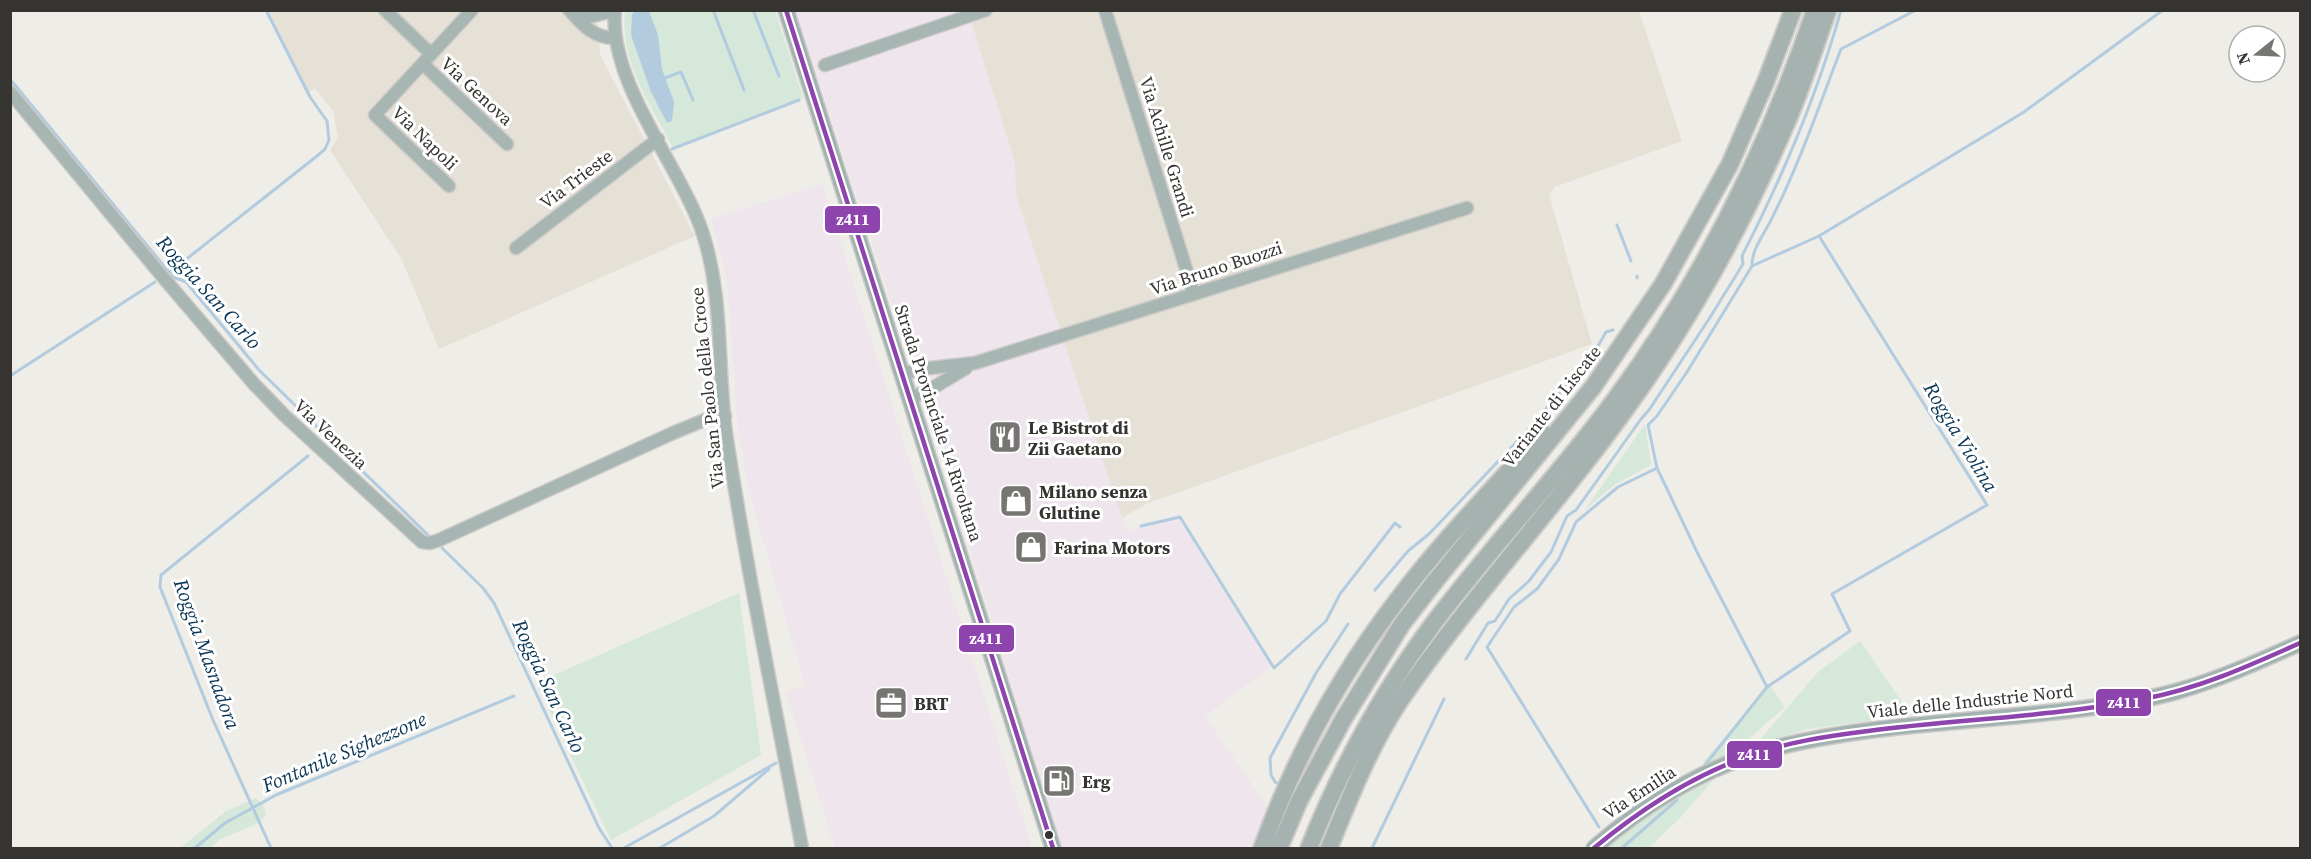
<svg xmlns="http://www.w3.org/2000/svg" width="2311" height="859" viewBox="0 0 2311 859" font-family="'Source Serif 4',serif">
  <rect width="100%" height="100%" fill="#eeede8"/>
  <g fill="#eee5ed">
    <polygon points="796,11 968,11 1015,163 1016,195 1127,532 1176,515 1271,667 1205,716 1267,807 1251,848 1062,848 927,410"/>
    <polygon points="822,184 1032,848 835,848 786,692 805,686 749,492 738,429 728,290 722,258 711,219"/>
  </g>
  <g fill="#e5e1d6">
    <polygon points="267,11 597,11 600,55 695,236 439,349 402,260 330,150 338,138 333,111 315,88 308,93"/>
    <polygon points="968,11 1639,11 1682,141 1555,187 1549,194 1592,344 1146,504 1122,518 1016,195 1015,163"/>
  </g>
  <g fill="#d6e8da">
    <path d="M 625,11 L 775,11 L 803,98 L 673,148 C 650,103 620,63 625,11 Z"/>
    <polygon points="1645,424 1651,465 1614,485 1585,510"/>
    <polygon points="739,593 761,755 611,840 536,683"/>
    <polygon points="1860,641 1911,715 1808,729 1756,744 1818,672"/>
    <polygon points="1770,685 1785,707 1726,759 1709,765 1703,762"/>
    <polygon points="1713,780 1683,815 1649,848 1607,848 1659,809"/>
    <polygon points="256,798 263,804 266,814 259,823 221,839 210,848 180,848 226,811"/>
  </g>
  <polygon fill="#b2cbdf" points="634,11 649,11 658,35 662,69 674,102 672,121 667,123 651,92 631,35 632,15"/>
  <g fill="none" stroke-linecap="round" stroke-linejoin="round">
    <g stroke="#b2cbdf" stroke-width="3">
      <polyline points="713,10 744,90"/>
      <polyline points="753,10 779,76"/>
      <polyline points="10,79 173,277 186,282 259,370 428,535"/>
      <polyline points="662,79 681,72 693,100"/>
      <polyline points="672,149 799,100"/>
      <polyline points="1617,225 1631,261"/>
      <polyline points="1752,266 1819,236 2024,112 2163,10"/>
      <polyline points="170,272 317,156 325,149 329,140 327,121 310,97 266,10"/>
      <polyline points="1637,276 1637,278"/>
      <polyline points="10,376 155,282"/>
      <polyline points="1141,526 1180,517 1274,668 1326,621 1340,594 1395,523 1400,527"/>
      <polyline points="442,548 483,588 494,603 599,828 612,848"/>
      <polyline points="1375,590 1408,551 1429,534 1527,431 1594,353 1606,332 1613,330"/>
      <path d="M 1466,659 L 1488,623 L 1495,621 L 1509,599 L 1529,581 L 1551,552 L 1567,516 L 1576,510 L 1641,419 L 1649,410 L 1709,319 L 1743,264 L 1742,256 C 1782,178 1817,96 1841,10"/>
      <path d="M 1767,687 L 1698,554 L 1657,468 L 1648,425 L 1657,416 L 1687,372 L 1752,266 C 1751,251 1764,234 1771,220 C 1799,165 1819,106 1841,49 L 1916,10"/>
      <polyline points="1705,765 1767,687 1850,631 1832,594 1987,505 1819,236"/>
      <polyline points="1281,785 1275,782 1271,775 1270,758 1316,673 1348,624"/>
      <polyline points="1599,827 1487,647 1514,607 1537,589 1559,559 1576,522 1618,487 1657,468"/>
      <polyline points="195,848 225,823 276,795 514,696"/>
      <polyline points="271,848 213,720 160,587 161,575 308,456"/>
      <polyline points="624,848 776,763"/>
      <polyline points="660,848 714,816 769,769"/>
      <polyline points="1372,848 1444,699"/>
      <polyline points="1622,848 1677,800"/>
    </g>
    <g stroke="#cccbc8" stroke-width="15">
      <g id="minor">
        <polyline points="385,10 431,54"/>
        <path d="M 569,10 C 583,25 593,38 615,38"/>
        <path d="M 615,10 C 608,82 679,164 702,231 C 724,297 717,366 726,433 C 747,572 776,710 802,848"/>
        <polyline points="1105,10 1194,294"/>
        <polyline points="573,12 588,17 614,11"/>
        <polyline points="423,64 507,144"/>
        <polyline points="825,65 986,10"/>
        <polyline points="10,92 162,276 254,384 284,415 422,542 430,543 439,540 673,433 712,417 725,416"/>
        <polyline points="449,186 375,115 472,10"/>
        <polyline points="516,248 658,139"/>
        <polyline points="903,374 921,369 975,363 1467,208"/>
        <polyline points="911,398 931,389 966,368"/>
      </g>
    </g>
    <g stroke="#cccbc8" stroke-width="18">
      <g id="major">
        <polyline points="786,10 1053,848"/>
        <path d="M 1594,848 C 1646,803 1707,766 1774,748 C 1872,723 1980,722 2080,709 C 2112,705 2147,700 2178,691 C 2220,679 2260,661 2300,643"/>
      </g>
    </g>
    <g stroke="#cccbc8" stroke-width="20">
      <g id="highway">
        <path d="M 1262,848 C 1294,759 1341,673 1399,598 C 1443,540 1495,487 1543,433"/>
        <polyline points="1279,848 1299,801 1344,718 1402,624 1436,580 1593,387 1663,284 1730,164 1766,81 1793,10"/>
        <path d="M 1309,848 C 1340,770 1383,691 1433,624 C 1491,547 1557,478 1614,401 C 1703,281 1767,151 1815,10"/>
        <path d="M 1329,848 C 1349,799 1370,746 1399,702 C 1463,608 1540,524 1608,433 C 1682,335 1741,230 1789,117 C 1804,82 1815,46 1828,10"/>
      </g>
    </g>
    <use href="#minor" stroke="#a7b5b3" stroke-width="12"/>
    <use href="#major" stroke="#a2b2b0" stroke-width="15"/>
    <use href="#highway" stroke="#a6b2af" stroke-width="16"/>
    <g stroke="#fff" stroke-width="9">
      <g id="bus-1">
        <polyline points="786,10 1053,848"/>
        <path d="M 1594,848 C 1641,809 1691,776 1749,756 C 1787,742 1828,736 1868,731 C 1959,719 2052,717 2143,699 C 2198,689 2249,666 2300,643"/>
      </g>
    </g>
    <use href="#bus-1" stroke="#8e44ad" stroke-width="4.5"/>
  </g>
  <defs>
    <g id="restaurant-square" transform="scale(1.725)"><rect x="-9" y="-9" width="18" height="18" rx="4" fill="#767571" stroke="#fff"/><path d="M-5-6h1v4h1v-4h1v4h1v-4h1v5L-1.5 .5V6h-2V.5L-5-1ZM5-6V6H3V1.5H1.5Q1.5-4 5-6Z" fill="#fff"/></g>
    <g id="shop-square" transform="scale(1.725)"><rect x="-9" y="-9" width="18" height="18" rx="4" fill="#767571" stroke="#fff"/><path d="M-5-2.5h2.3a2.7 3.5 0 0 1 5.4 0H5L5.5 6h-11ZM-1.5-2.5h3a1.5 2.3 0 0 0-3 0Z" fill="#fff"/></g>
    <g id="office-square" transform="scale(1.725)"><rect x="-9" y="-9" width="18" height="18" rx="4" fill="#767571" stroke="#fff"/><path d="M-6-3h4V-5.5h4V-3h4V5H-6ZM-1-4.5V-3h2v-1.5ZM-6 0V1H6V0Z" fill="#fff"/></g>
    <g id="fuel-square" transform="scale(1.725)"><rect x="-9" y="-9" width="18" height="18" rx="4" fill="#767571" stroke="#fff"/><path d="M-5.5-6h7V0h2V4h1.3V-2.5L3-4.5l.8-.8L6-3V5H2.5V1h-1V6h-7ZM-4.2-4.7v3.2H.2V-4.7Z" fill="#fff"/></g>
  </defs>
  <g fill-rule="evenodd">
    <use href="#restaurant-square" x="1005" y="437"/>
    <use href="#shop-square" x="1016" y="501"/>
    <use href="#shop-square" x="1031" y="547"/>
    <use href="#office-square" x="891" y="703"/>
    <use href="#fuel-square" x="1059" y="781"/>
  </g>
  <circle fill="#353431" stroke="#fff" stroke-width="2" cx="1049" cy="835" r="5"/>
  <g text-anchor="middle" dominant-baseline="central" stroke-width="6" stroke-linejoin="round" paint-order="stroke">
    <g font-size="18" fill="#353431" stroke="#fff">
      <text transform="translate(477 91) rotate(43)">Via Genova</text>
      <text transform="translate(425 138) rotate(44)">Via Napoli</text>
      <text transform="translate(1167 147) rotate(73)">Via Achille Grandi</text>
      <text transform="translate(576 179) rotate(-37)">Via Trieste</text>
      <text transform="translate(1216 268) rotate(-18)">Via Bruno Buozzi</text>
      <text transform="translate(707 388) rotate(-96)">Via San Paolo della Croce</text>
      <text transform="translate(1551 406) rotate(-52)">Variante di Liscate</text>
      <text transform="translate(939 423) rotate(72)">Strada Provinciale 14 Rivoltana</text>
      <text transform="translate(331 434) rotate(43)">Via Venezia</text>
      <text transform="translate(1970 701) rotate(-6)">Viale delle Industrie Nord</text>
      <text transform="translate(1639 792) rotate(-33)">Via Emilia</text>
    </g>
    <g font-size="18" font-weight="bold" fill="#353431" stroke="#fff" text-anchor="start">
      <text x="1028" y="427">Le Bistrot di<tspan x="1028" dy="21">Zii Gaetano</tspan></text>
      <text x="1039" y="491">Milano senza<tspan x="1039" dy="21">Glutine</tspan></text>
      <text x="1054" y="547">Farina Motors</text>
      <text x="914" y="703">BRT</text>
      <text x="1082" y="781">Erg</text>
    </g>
    <g font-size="20" font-style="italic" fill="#0a3654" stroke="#fff">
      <text transform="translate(209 292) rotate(48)">Roggia San Carlo</text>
      <text transform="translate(1961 437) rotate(59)">Roggia Violina</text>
      <text transform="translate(207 654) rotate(70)">Roggia Masnadora</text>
      <text transform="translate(549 686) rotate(65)">Roggia San Carlo</text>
      <text transform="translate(344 752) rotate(-23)">Fontanile Sighezzone</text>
    </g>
  </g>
  <g stroke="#fff" stroke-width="2">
    <rect x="824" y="205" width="57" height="29" rx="6" fill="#8e44ad"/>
    <rect x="958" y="624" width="57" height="29" rx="6" fill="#8e44ad"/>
    <rect x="2095" y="688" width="57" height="29" rx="6" fill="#8e44ad"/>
    <rect x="1726" y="740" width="57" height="29" rx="6" fill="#8e44ad"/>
  </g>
  <g font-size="16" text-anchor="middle" font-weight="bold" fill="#fff">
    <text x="853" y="225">z411</text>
    <text x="986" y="644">z411</text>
    <text x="2124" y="708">z411</text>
    <text x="1754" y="760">z411</text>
  </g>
  <rect width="2311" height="859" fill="none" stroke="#353431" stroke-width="24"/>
  <g transform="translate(2257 54) rotate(252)"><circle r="28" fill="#ffffff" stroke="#aeaead" stroke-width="1.5"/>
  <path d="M0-4.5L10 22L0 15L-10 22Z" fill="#767571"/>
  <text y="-9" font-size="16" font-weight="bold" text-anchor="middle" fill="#353431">N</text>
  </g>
</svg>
